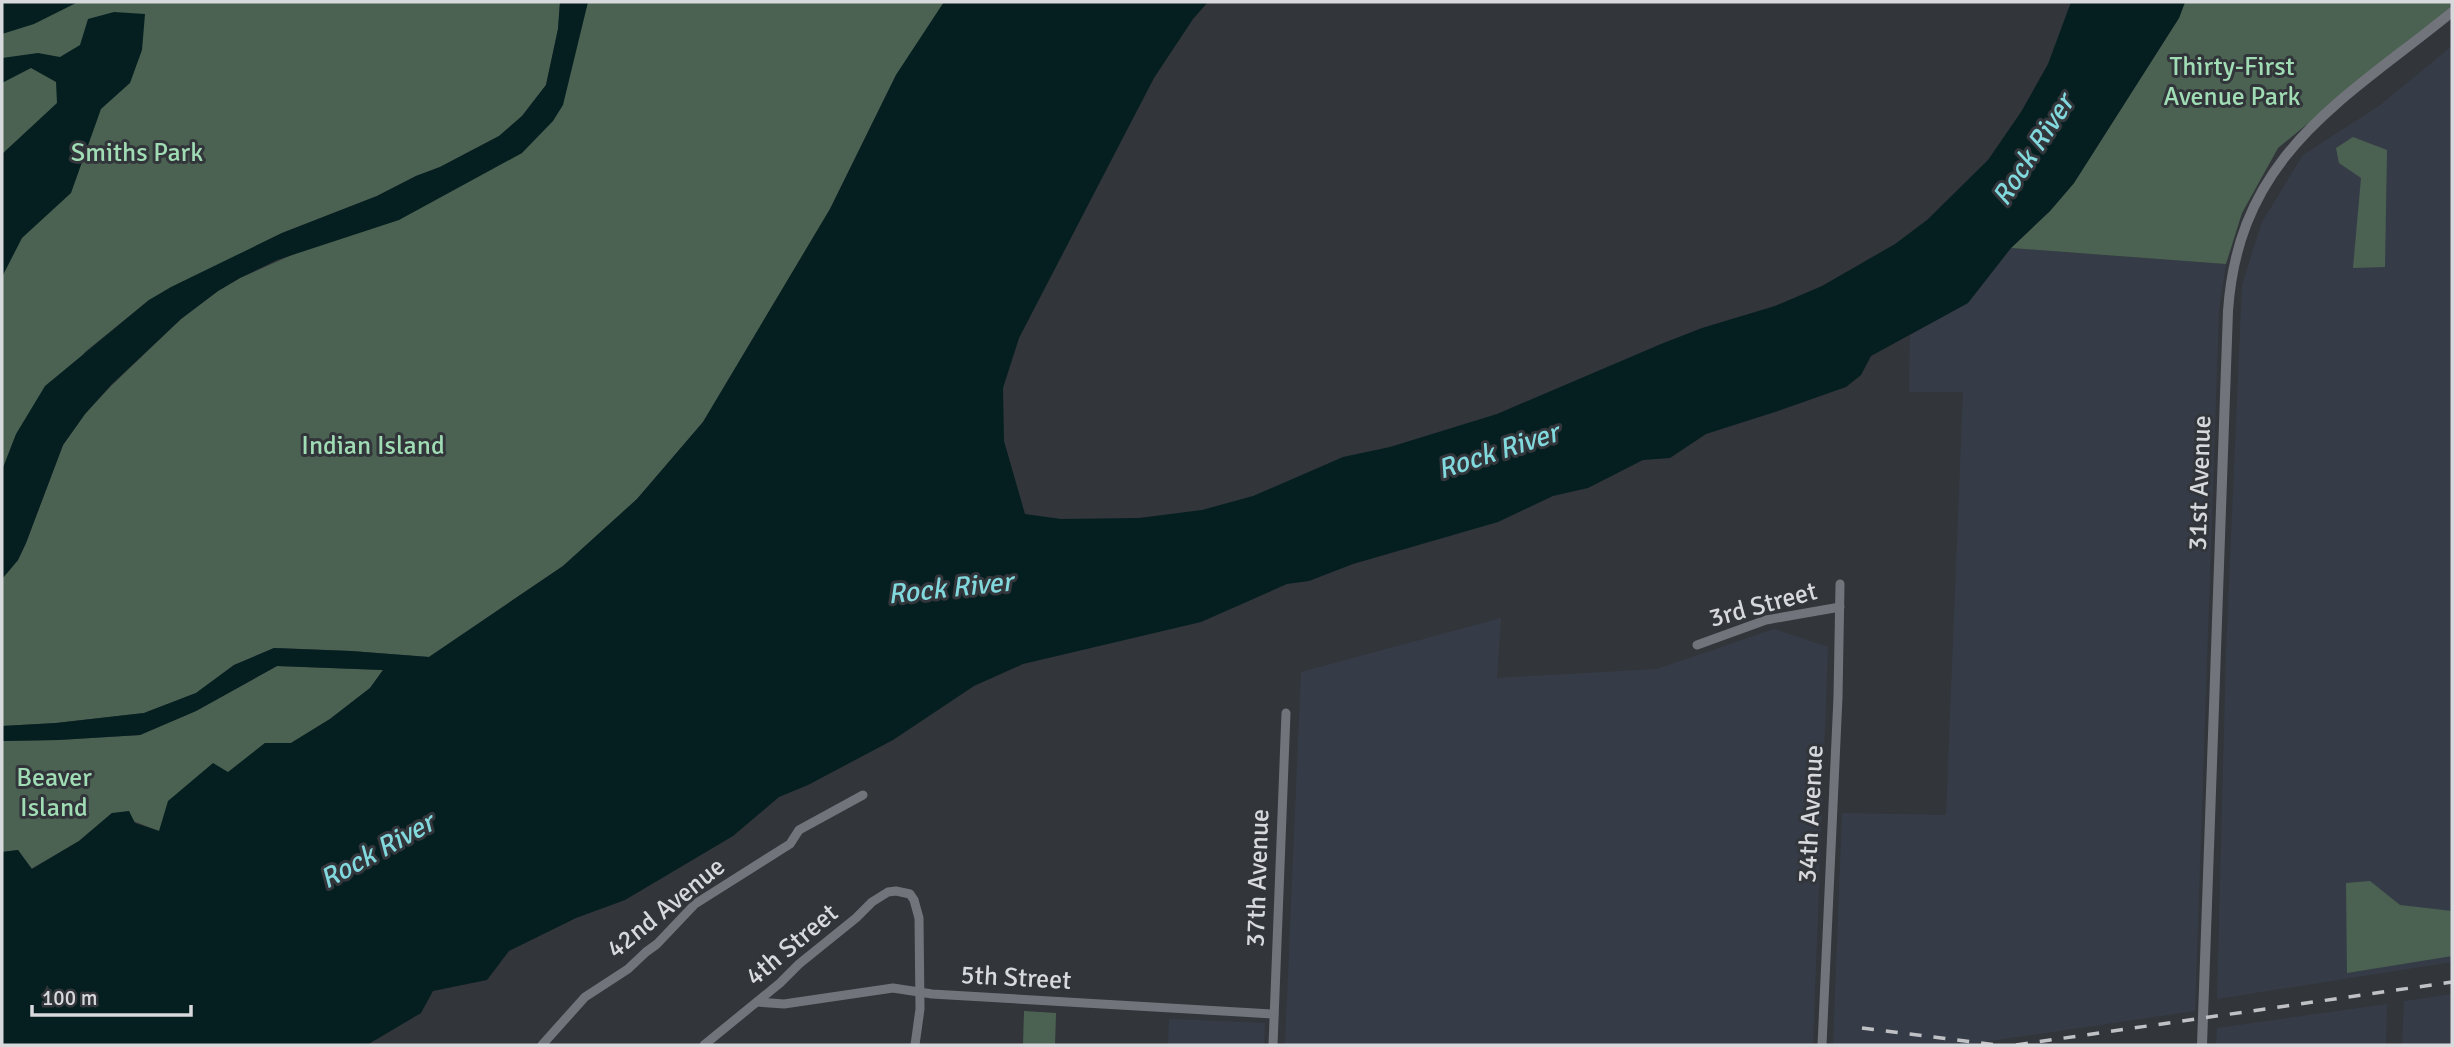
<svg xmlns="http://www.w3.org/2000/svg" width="2454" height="1047" viewBox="0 0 2454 1047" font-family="Signika,sans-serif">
  <rect width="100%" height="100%" fill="#32353a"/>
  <g fill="#363c47">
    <polygon points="2452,46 2452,962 2217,999 2226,652 2242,285 2262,222 2303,155 2379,106"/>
    <polygon points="2011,248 2226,264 2219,310 2195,1011 1963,1045 1833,1045 1842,813 1946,815 1963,392 1909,392 1910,335 1968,303"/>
    <polygon points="1501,618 1497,678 1657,669 1774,629 1828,647 1813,1045 1285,1045 1301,672"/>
    <polygon points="2452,994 2452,1045 2402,1045 2404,1001"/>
    <polygon points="2387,1004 2386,1045 2216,1045 2217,1028"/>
    <polygon points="1169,1019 1265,1023 1264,1045 1168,1045"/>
  </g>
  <g fill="#4b6252">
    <polygon points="2,2 560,2 558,29 546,85 522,116 499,136 440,167 416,176 377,196 282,233 149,300 85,352 2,470"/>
    <polygon points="588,2 944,2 896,75 830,209 703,422 637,499 563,566 429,657 351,651 274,648 234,665 196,693 144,713 56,723 2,726 2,579 18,560 26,543 63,445 85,414 111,386 181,319 218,291 240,278 522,153 583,19"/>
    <polygon points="2185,2 2452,2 2452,6 2278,148 2242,213 2226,264 2011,248 2050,211 2074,183 2179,18"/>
    <polygon points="2353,137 2387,150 2385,267 2353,268 2361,178 2339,163 2336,148"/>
    <polygon points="277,666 383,670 370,688 330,719 291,743 265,743 159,831 112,813 79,841 31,869 18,850 2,852 2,741 58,740 140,735 196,711"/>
    <polygon points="2370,881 2400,905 2452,911 2452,956 2347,973 2346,883"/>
    <polygon points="1024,1011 1056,1013 1055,1045 1023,1045"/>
  </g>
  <g fill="#051f21">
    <polygon points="2,2 78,2 34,24 2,34"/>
    <polygon points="560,2 588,2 563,105 553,121 522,153 399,220 277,260 240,278 218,291 181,319 111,385 85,414 63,445 26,543 18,560 2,579 2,470 16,434 45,386 149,300 171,287 282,233 377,196 416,176 440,167 499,136 522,116 546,85 558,29"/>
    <polygon points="944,2 1208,2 1193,19 1154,78 1019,338 1003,388 1004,441 1025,514 1061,519 1139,518 1202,510 1253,496 1343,457 1390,447 1497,414 1661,344 1702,328 1775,306 1822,286 1895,244 1927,220 1988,160 2021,112 2048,64 2071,2 2185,2 2179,18 2074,183 2050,211 2011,248 1968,303 1871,356 1861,375 1846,387 1778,411 1706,434 1670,458 1643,460 1588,488 1553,496 1498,522 1353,564 1309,581 1287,584 1201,622 1023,664 974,686 893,740 808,785 779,797 733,836 625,900 576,918 509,951 487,980 433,991 421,1013 367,1045 2,1045 2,852 18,850 32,869 79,841 112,813 129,811 135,823 159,831 168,801 213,763 228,772 265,743 291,743 330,719 370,688 383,670 277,666 196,711 140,735 58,740 2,741 2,726 56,723 144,713 196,693 234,665 274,648 351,651 429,657 563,566 637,499 703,422 830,209 896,75"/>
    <polygon points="114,12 145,14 142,50 130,83 101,109 71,193 22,238 2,277 2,154 57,103 56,82 31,68 2,83 2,58 38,53 60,57 80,45 88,19"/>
  </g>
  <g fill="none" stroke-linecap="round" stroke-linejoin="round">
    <g stroke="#71757b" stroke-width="9">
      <polyline points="1697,645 1766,620 1840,607"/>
      <polyline points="757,1002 784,1004 893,988 932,994 1274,1014"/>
      <polyline points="542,1045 585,997 628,969 646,952 657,944 695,904 790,844 799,830 863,795"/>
      <polyline points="704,1045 780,983 799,964 856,918 872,902 888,892 896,891 910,894 914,900 919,918 920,1009 915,1045"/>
      <polyline points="1273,1045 1286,713"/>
      <polyline points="1822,1045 1838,697 1840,584"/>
    </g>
    <path stroke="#71757b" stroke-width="10" d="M 2202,1045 L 2228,311 C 2239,153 2343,101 2452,12"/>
    <g stroke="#bfc1c4" stroke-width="3.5" stroke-dasharray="12 12" stroke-linecap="butt">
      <polyline points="1862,1028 1997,1045"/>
      <polyline points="2016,1045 2452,982"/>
    </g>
  </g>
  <g text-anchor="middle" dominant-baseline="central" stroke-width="6" stroke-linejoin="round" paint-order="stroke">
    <g font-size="26" fill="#a0ddb5" stroke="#32353a">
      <text x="2232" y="67">Thirty-First<tspan x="2232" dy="30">Avenue Park</tspan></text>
      <text x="137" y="153">Smiths Park</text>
      <text x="373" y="446">Indian Island</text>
      <text x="54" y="778">Beaver<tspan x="54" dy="30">Island</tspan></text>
    </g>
    <g font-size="26" fill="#d7d9dc" stroke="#32353a">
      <text transform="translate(2200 483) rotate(-88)">31st Avenue</text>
      <text transform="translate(1763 605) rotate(-15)">3rd Street</text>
      <text transform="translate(1811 814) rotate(-87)">34th Avenue</text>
      <text transform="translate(1258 878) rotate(-88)">37th Avenue</text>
      <text transform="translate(666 908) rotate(-39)">42nd Avenue</text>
      <text transform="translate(792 945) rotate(-40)">4th Street</text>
      <text transform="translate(1016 978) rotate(3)">5th Street</text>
    </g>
    <g font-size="28" font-style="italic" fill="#81d8dd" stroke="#32353a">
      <text transform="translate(2033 150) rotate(-57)">Rock River</text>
      <text transform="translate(1498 451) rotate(-18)">Rock River</text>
      <text transform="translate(950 588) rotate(-6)">Rock River</text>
      <text transform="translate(377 851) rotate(-29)">Rock River</text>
    </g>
  </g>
  <rect width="2454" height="1047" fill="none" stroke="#d7d9dc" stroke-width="7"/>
  <path d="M32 1005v10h159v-10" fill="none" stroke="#d7d9dc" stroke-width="3.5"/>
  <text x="42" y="1005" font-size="21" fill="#d7d9dc" stroke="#32353a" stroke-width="5" paint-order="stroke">100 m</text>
</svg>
